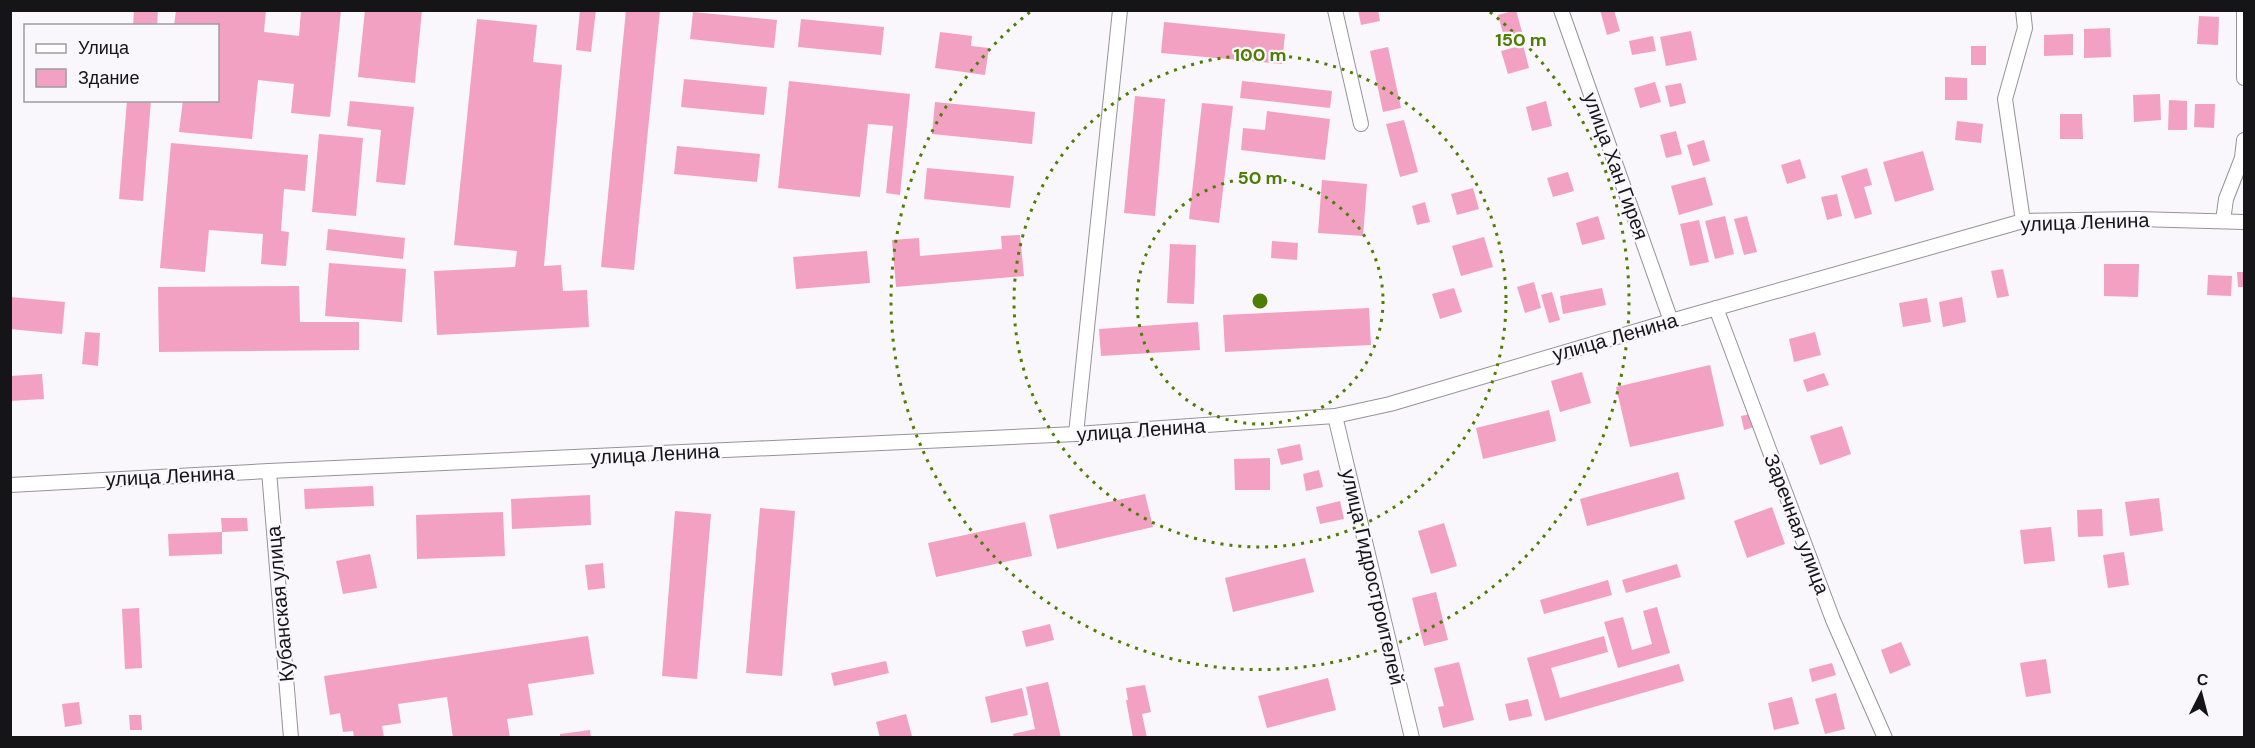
<svg xmlns="http://www.w3.org/2000/svg" width="2255" height="748" viewBox="0 0 2255 748" font-family="'DM Sans',sans-serif">
  <rect width="100%" height="100%" fill="#f9f6fc"/>
  <g fill="#f3a1c3">
    <polygon points="134,10 158,10 157,26 133,26"/>
    <polygon points="176,10 266,10 264,32 299,36 301,10 341,10 330,117 291,113 294,84 258,80 252,139 179,132 183,100 218,100 218,26 174,26"/>
    <polygon points="365,10 422,10 415,83 358,77"/>
    <polygon points="580,10 596,10 591,52 576,50"/>
    <polygon points="626,10 660,10 634,270 601,267"/>
    <polygon points="1358,10 1378,10 1380,21 1361,25"/>
    <polygon points="1516,10 1522,32 1504,37 1498,15"/>
    <polygon points="1600,10 1614,10 1620,31 1607,35"/>
    <polygon points="693,12 777,20 774,48 690,39"/>
    <polygon points="2199,16 2219,17 2218,45 2197,44"/>
    <polygon points="477,19 537,25 533,62 562,65 544,266 561,265 563,291 587,290 589,327 437,335 434,271 515,267 517,251 454,245"/>
    <polygon points="801,19 884,27 881,55 798,47"/>
    <polygon points="1164,22 1285,34 1282,64 1161,53"/>
    <polygon points="2110,28 2111,57 2084,58 2084,29"/>
    <polygon points="1691,31 1697,60 1666,66 1660,37"/>
    <polygon points="940,32 972,36 971,46 989,48 985,75 935,68"/>
    <polygon points="2073,34 2073,55 2044,56 2044,35"/>
    <polygon points="1653,36 1656,51 1632,55 1629,41"/>
    <polygon points="1523,45 1529,68 1508,74 1501,51"/>
    <rect x="1971" y="46" width="15" height="19"/>
    <polygon points="1388,47 1401,108 1383,112 1370,51"/>
    <polygon points="1945,77 1967,78 1967,100 1945,100"/>
    <polygon points="684,79 767,87 764,115 681,107"/>
    <polygon points="789,81 910,94 900,195 886,193 893,126 868,124 860,197 778,188"/>
    <polygon points="1242,81 1332,91 1330,108 1240,98"/>
    <polygon points="1655,82 1661,102 1640,108 1634,88"/>
    <polygon points="1681,83 1686,103 1670,107 1665,86"/>
    <polygon points="2160,94 2161,120 2134,122 2133,95"/>
    <polygon points="1135,96 1165,99 1155,216 1124,213"/>
    <polygon points="127,100 151,100 143,201 119,199"/>
    <polygon points="2169,100 2187,101 2187,130 2168,130"/>
    <polygon points="350,101 414,107 405,185 376,182 381,130 347,126"/>
    <polygon points="1546,101 1552,126 1532,131 1526,107"/>
    <polygon points="935,102 1035,112 1032,144 932,134"/>
    <polygon points="1202,103 1233,106 1219,223 1189,219"/>
    <polygon points="2195,104 2215,104 2214,128 2194,127"/>
    <polygon points="1267,111 1330,119 1325,160 1241,150 1243,128 1265,130"/>
    <polygon points="2060,114 2082,114 2083,139 2060,139"/>
    <polygon points="1404,120 1418,172 1400,177 1386,124"/>
    <polygon points="1957,121 1983,124 1981,143 1955,140"/>
    <polygon points="1676,131 1682,154 1666,158 1660,135"/>
    <polygon points="319,134 363,138 356,216 312,212"/>
    <polygon points="1704,140 1710,161 1693,166 1687,145"/>
    <polygon points="171,143 308,155 305,191 284,189 281,231 289,232 286,266 261,264 263,234 209,230 205,272 160,268"/>
    <polygon points="677,146 760,154 757,182 674,174"/>
    <polygon points="1923,151 1934,190 1895,202 1883,162"/>
    <polygon points="1800,159 1806,178 1787,184 1781,165"/>
    <polygon points="927,168 1014,176 1010,208 924,199"/>
    <polygon points="1867,168 1872,185 1864,187 1872,214 1855,219 1841,176"/>
    <polygon points="1568,172 1574,191 1553,197 1547,178"/>
    <polygon points="1705,177 1713,205 1679,215 1671,186"/>
    <polygon points="1322,180 1367,184 1363,236 1318,233"/>
    <polygon points="1473,188 1479,209 1457,215 1451,194"/>
    <polygon points="1837,194 1842,216 1827,220 1821,197"/>
    <polygon points="1425,202 1430,222 1417,225 1412,206"/>
    <polygon points="1598,216 1605,239 1582,245 1576,223"/>
    <polygon points="1725,216 1734,254 1715,259 1705,221"/>
    <polygon points="1747,216 1757,252 1744,255 1734,219"/>
    <polygon points="1699,220 1709,262 1690,266 1680,224"/>
    <polygon points="328,229 405,238 403,259 326,250"/>
    <polygon points="1020,235 1024,276 896,287 892,240 919,238 920,256 1002,249 1001,236"/>
    <polygon points="1484,237 1493,267 1461,276 1452,246"/>
    <polygon points="1272,241 1298,243 1297,260 1271,258"/>
    <polygon points="1170,244 1196,245 1194,304 1167,303"/>
    <polygon points="867,251 870,283 796,289 793,257"/>
    <polygon points="329,263 406,269 402,322 325,316"/>
    <polygon points="2104,264 2139,264 2138,297 2104,296"/>
    <polygon points="2003,269 2009,296 1997,298 1991,271"/>
    <polygon points="2237,272 2244,272 2244,287 2238,287"/>
    <polygon points="2208,275 2232,276 2231,296 2207,295"/>
    <polygon points="1534,282 1541,308 1525,313 1517,287"/>
    <polygon points="299,286 300,322 359,322 359,350 159,352 158,287"/>
    <polygon points="1454,288 1462,312 1440,319 1432,294"/>
    <polygon points="1602,288 1606,305 1563,314 1560,296"/>
    <polygon points="1552,292 1560,320 1549,323 1541,295"/>
    <polygon points="10,297 65,302 62,334 10,329"/>
    <polygon points="1962,297 1966,322 1943,327 1939,302"/>
    <polygon points="1927,298 1931,322 1903,327 1899,303"/>
    <polygon points="1369,308 1371,345 1225,352 1223,315"/>
    <polygon points="1198,322 1200,350 1101,356 1099,329"/>
    <polygon points="85,332 100,333 98,366 82,364"/>
    <polygon points="1815,332 1821,355 1794,362 1789,339"/>
    <polygon points="1710,365 1724,426 1630,447 1616,387"/>
    <polygon points="1582,372 1591,403 1560,412 1551,381"/>
    <polygon points="1824,373 1829,385 1807,392 1803,380"/>
    <polygon points="42,374 44,399 10,401 10,376"/>
    <polygon points="1549,410 1556,441 1483,459 1476,428"/>
    <polygon points="1751,414 1754,427 1744,430 1741,416"/>
    <polygon points="1842,426 1851,454 1820,465 1810,436"/>
    <polygon points="1300,444 1303,460 1281,465 1277,449"/>
    <polygon points="1270,458 1270,490 1235,490 1234,459"/>
    <polygon points="1319,470 1323,487 1306,491 1303,474"/>
    <polygon points="1678,472 1685,499 1587,526 1580,499"/>
    <polygon points="373,486 374,506 305,509 304,489"/>
    <polygon points="1145,494 1153,527 1057,549 1049,515"/>
    <polygon points="590,495 591,525 512,529 511,499"/>
    <polygon points="2159,498 2163,531 2130,536 2125,502"/>
    <polygon points="1340,501 1344,519 1320,524 1316,507"/>
    <polygon points="1772,507 1785,544 1747,558 1734,521"/>
    <polygon points="760,508 795,511 782,676 746,673"/>
    <polygon points="2102,509 2103,536 2078,537 2077,510"/>
    <polygon points="675,511 711,514 697,679 662,676"/>
    <polygon points="503,512 505,556 417,559 416,515"/>
    <polygon points="221,518 247,518 248,531 222,532"/>
    <polygon points="1025,522 1032,556 936,577 928,543"/>
    <polygon points="1444,523 1457,566 1431,574 1418,531"/>
    <polygon points="2051,527 2055,561 2024,564 2020,530"/>
    <polygon points="222,532 222,554 169,556 168,534"/>
    <polygon points="2124,552 2129,585 2108,588 2103,555"/>
    <polygon points="370,554 377,588 343,594 336,561"/>
    <polygon points="1305,558 1314,592 1233,612 1225,578"/>
    <polygon points="603,563 605,588 588,590 585,565"/>
    <polygon points="1677,564 1681,577 1626,593 1622,580"/>
    <polygon points="1608,580 1612,595 1544,614 1540,600"/>
    <polygon points="1436,592 1448,640 1424,646 1412,598"/>
    <polygon points="1657,607 1670,653 1618,668 1604,622 1623,617 1632,650 1652,644 1643,611"/>
    <polygon points="139,608 142,668 125,669 122,609"/>
    <polygon points="1050,624 1054,640 1026,647 1022,631"/>
    <polygon points="588,636 594,674 528,684 533,715 507,719 510,738 453,738 447,697 398,704 401,723 382,726 384,738 354,738 353,731 343,732 340,713 330,715 324,676"/>
    <polygon points="1604,636 1608,652 1551,668 1560,698 1679,664 1684,681 1545,721 1527,658"/>
    <polygon points="1901,642 1911,665 1890,674 1881,650"/>
    <polygon points="2046,659 2051,693 2026,697 2020,663"/>
    <polygon points="886,661 889,673 834,686 831,673"/>
    <polygon points="1459,662 1474,720 1443,728 1438,707 1444,706 1434,668"/>
    <polygon points="1832,663 1836,675 1812,682 1809,669"/>
    <polygon points="1328,678 1336,710 1267,728 1258,696"/>
    <polygon points="1048,682 1061,738 1014,738 1013,734 1035,729 1026,687"/>
    <polygon points="1145,685 1151,712 1142,714 1147,738 1133,738 1126,700 1128,700 1126,688"/>
    <polygon points="1022,688 1028,715 991,723 985,697"/>
    <polygon points="1836,693 1845,729 1825,734 1815,699"/>
    <polygon points="1792,697 1799,724 1774,730 1768,703"/>
    <polygon points="1528,699 1532,716 1509,721 1505,704"/>
    <polygon points="79,702 82,724 65,727 62,704"/>
    <polygon points="906,714 912,736 880,738 876,722"/>
    <polygon points="129,715 141,715 142,730 130,730"/>
    <polygon points="590,730 591,738 560,738 560,734"/>
  </g>
  <g fill="none" stroke-linecap="round" stroke-linejoin="round">
    <g stroke="#959398" stroke-width="16">
      <g id="street">
        <polyline points="1335,10 1361,124"/>
        <polyline points="1561,10 1671,321"/>
        <polyline points="2023,10 2025,28 2005,99 2023,221"/>
        <polyline points="2244,10 2244,78"/>
        <polyline points="2223,221 2226,199 2242,158 2244,140"/>
        <polyline points="1716,308 1833,620 1885,738"/>
        <polyline points="1335,416 1412,738"/>
        <polyline points="1076,434 1120,10"/>
        <polyline points="269,471 291,738"/>
        <polyline points="10,485 269,471 1076,434 1335,416 1390,404 1671,321 2023,221 2137,219 2244,222"/>
      </g>
    </g>
    <use href="#street" stroke="#fff" stroke-width="14"/>
  </g>
  <g fill="none" stroke="#4e7d04" stroke-width="3" stroke-dasharray="3 6">
    <circle cx="1260" cy="301" r="123"/>
    <circle cx="1260" cy="301" r="246"/>
    <path d="M1490 12A369 369 0 1 1 1030 12"/>
  </g>
  <g text-anchor="middle" dominant-baseline="central" stroke-width="4.5" stroke-linejoin="round" paint-order="stroke">
    <g font-size="20" fill="#151416" stroke="#f9f6fc">
      <text transform="translate(1616 166) rotate(70)">улица Хан Гирея</text>
      <text transform="translate(2085 222) rotate(-2)">улица Ленина</text>
      <text transform="translate(1615 337) rotate(-16)">улица Ленина</text>
      <text transform="translate(1141 430) rotate(-4)">улица Ленина</text>
      <text transform="translate(655 454) rotate(-3)">улица Ленина</text>
      <text transform="translate(170 476) rotate(-3)">улица Ленина</text>
      <text transform="translate(1797 524) rotate(69)">Заречная улица</text>
      <text transform="translate(1373 577) rotate(77)">улица Гидростроителей</text>
      <text transform="translate(280 604) rotate(-95)">Кубанская улица</text>
    </g>
  </g>
  <circle cx="1260" cy="301" r="9" fill="#4e7d04" stroke="#f9f6fc" stroke-width="3"/>
  <g font-size="18" text-anchor="middle" font-weight="bold" fill="#4e7d04" stroke="#f9f6fc" stroke-width="4.5" stroke-linejoin="round" paint-order="stroke">
    <text x="1521" y="46">150 m</text>
    <text x="1260" y="61">100 m</text>
    <text x="1260" y="184">50 m</text>
  </g>
  <rect width="2255" height="748" fill="none" stroke="#151416" stroke-width="24"/>
  <rect x="24" y="24" width="195" height="78" fill="#f9f6fc" stroke="#9e9ca0" stroke-width="1.5"/>
  <rect x="36" y="44" width="30" height="9" fill="#ffffff" stroke="#9e9ca0" stroke-width="1.5"/>
  <text x="78" y="54" font-size="18" fill="#151416">Улица</text>
  <rect x="36" y="69" width="30" height="18" fill="#f3a1c3" stroke="#9e9ca0" stroke-width="1.5"/>
  <text x="78" y="84" font-size="18" fill="#151416">Здание</text>
  <g transform="translate(2201 694) rotate(6)" stroke="#f9f6fc" stroke-width="4.5" paint-order="stroke">
  <path d="M0-4.5L10 22L0 15L-10 22Z" fill="#151416"/>
  <text y="-9" font-size="16" font-weight="bold" text-anchor="middle" fill="#151416">С</text>
  </g>
</svg>
